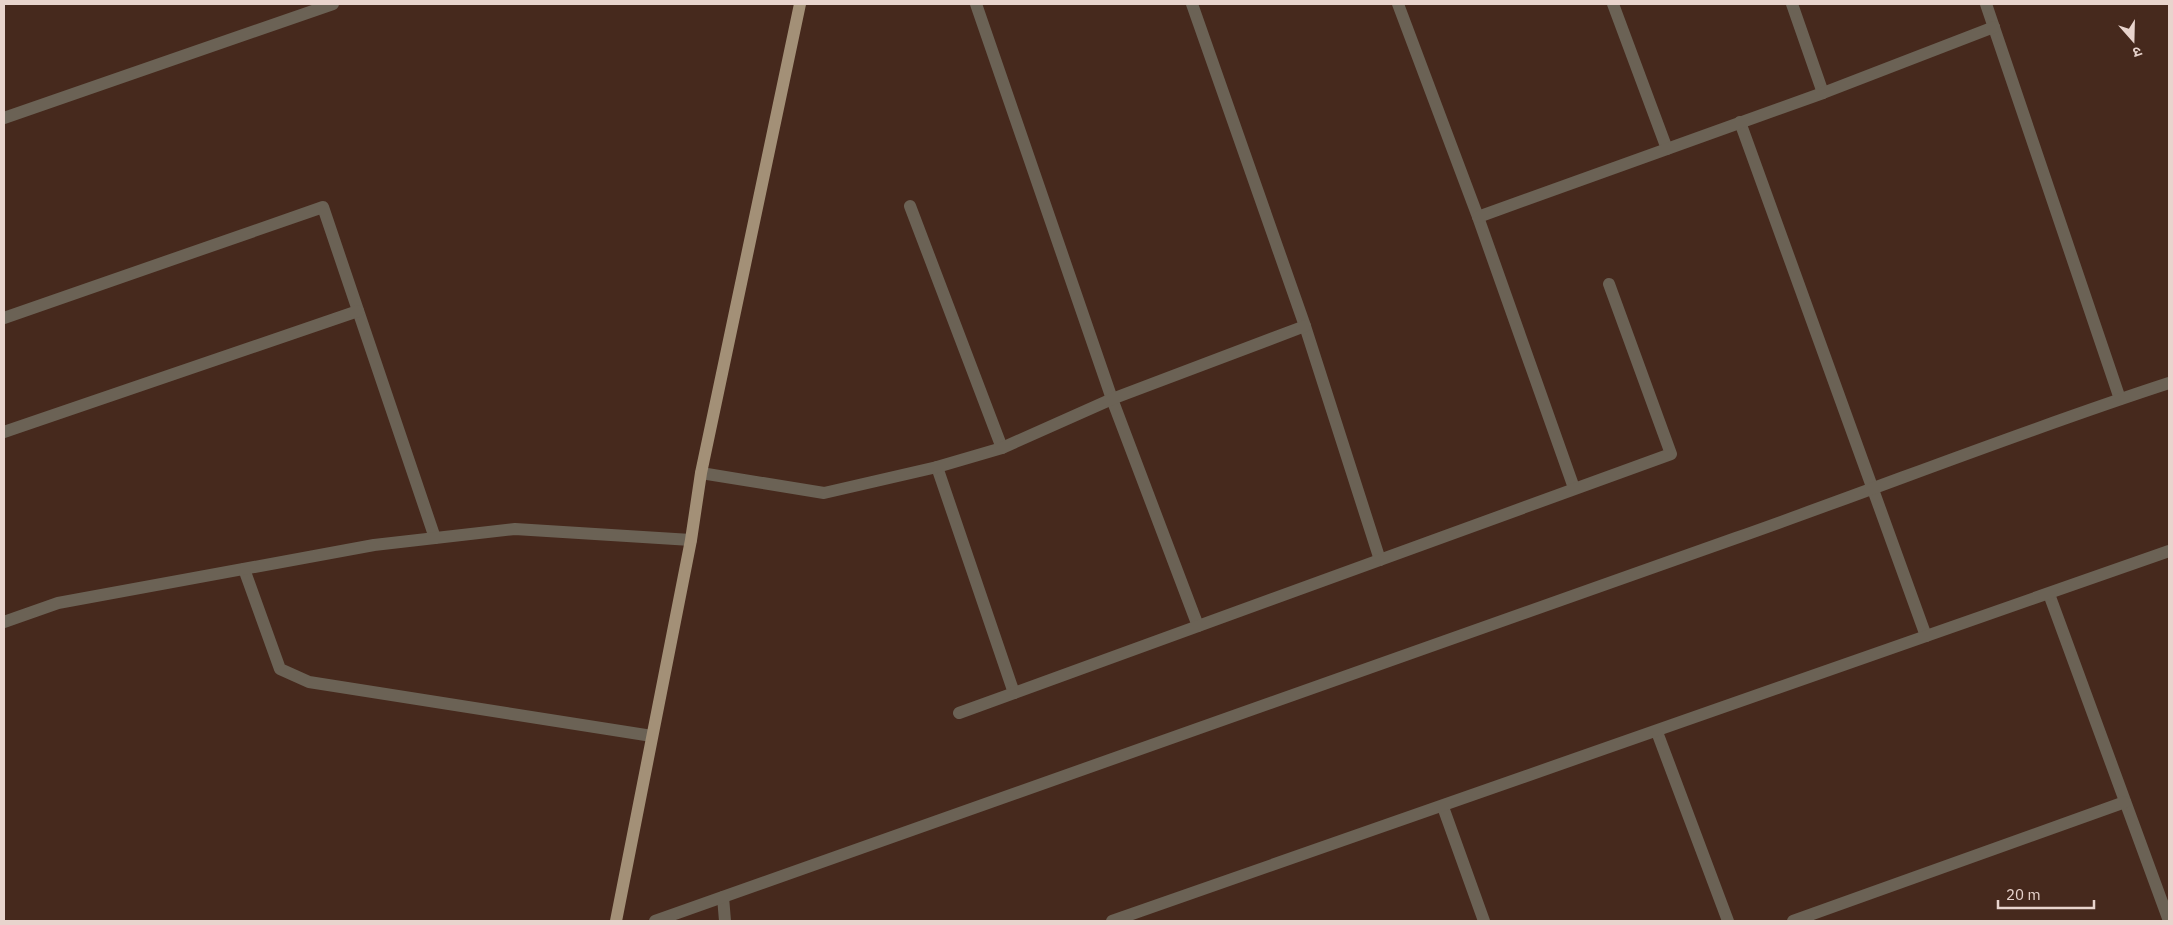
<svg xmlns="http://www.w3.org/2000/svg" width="2173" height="925" viewBox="0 0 2173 925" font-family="'IBM Plex Sans','Noto Sans Devanagari',sans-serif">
  <rect width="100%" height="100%" fill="#46291d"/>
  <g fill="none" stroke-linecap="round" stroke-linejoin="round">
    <g stroke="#6b6255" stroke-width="12">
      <polyline points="976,4 1112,399 1198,626"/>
      <polyline points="1192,4 1305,326 1380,560"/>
      <polyline points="1398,4 1478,217 1574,488"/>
      <polyline points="1613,4 1667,149"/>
      <polyline points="1792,4 1823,93"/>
      <polyline points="1986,4 2120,399"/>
      <polyline points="4,118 333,4"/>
      <polyline points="1740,122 1926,636"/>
      <polyline points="910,206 1002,448"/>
      <polyline points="1478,217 1823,93 1994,27"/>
      <polyline points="4,318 323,207 435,538"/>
      <polyline points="4,432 358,311"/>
      <polyline points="937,467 1014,693"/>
      <polyline points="701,473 824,493 937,467 1002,448 1112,399 1305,326"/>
      <polyline points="244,569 280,669 309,682 652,736"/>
      <polyline points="2049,594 2169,921"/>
      <polyline points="4,622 58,603 374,545 515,529 691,540"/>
      <polyline points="959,713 1671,454 1609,284"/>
      <polyline points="1657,732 1728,921"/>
      <polyline points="1443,807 1484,921"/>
      <polyline points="723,897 725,921"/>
      <path d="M 655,921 C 1015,793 1375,665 1736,538 C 1881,487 2024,430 2169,383"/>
      <polyline points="1112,921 2169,551"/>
      <polyline points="1793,921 2125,802"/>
    </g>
    <polyline stroke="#a39077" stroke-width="12" points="616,921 691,540 701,473 800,4"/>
  </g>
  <rect width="2173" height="925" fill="none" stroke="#e8d4cd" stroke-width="10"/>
  <g transform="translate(2133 40) rotate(160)" stroke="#46291d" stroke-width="4" paint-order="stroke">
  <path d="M0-4L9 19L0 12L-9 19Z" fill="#e8d4cd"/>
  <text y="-8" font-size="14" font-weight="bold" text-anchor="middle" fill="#e8d4cd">उ</text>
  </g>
  <path d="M1998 900v8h96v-8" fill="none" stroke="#e8d4cd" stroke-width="2.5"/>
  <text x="2006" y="900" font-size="15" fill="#e8d4cd" stroke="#46291d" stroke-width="4" paint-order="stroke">20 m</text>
</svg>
